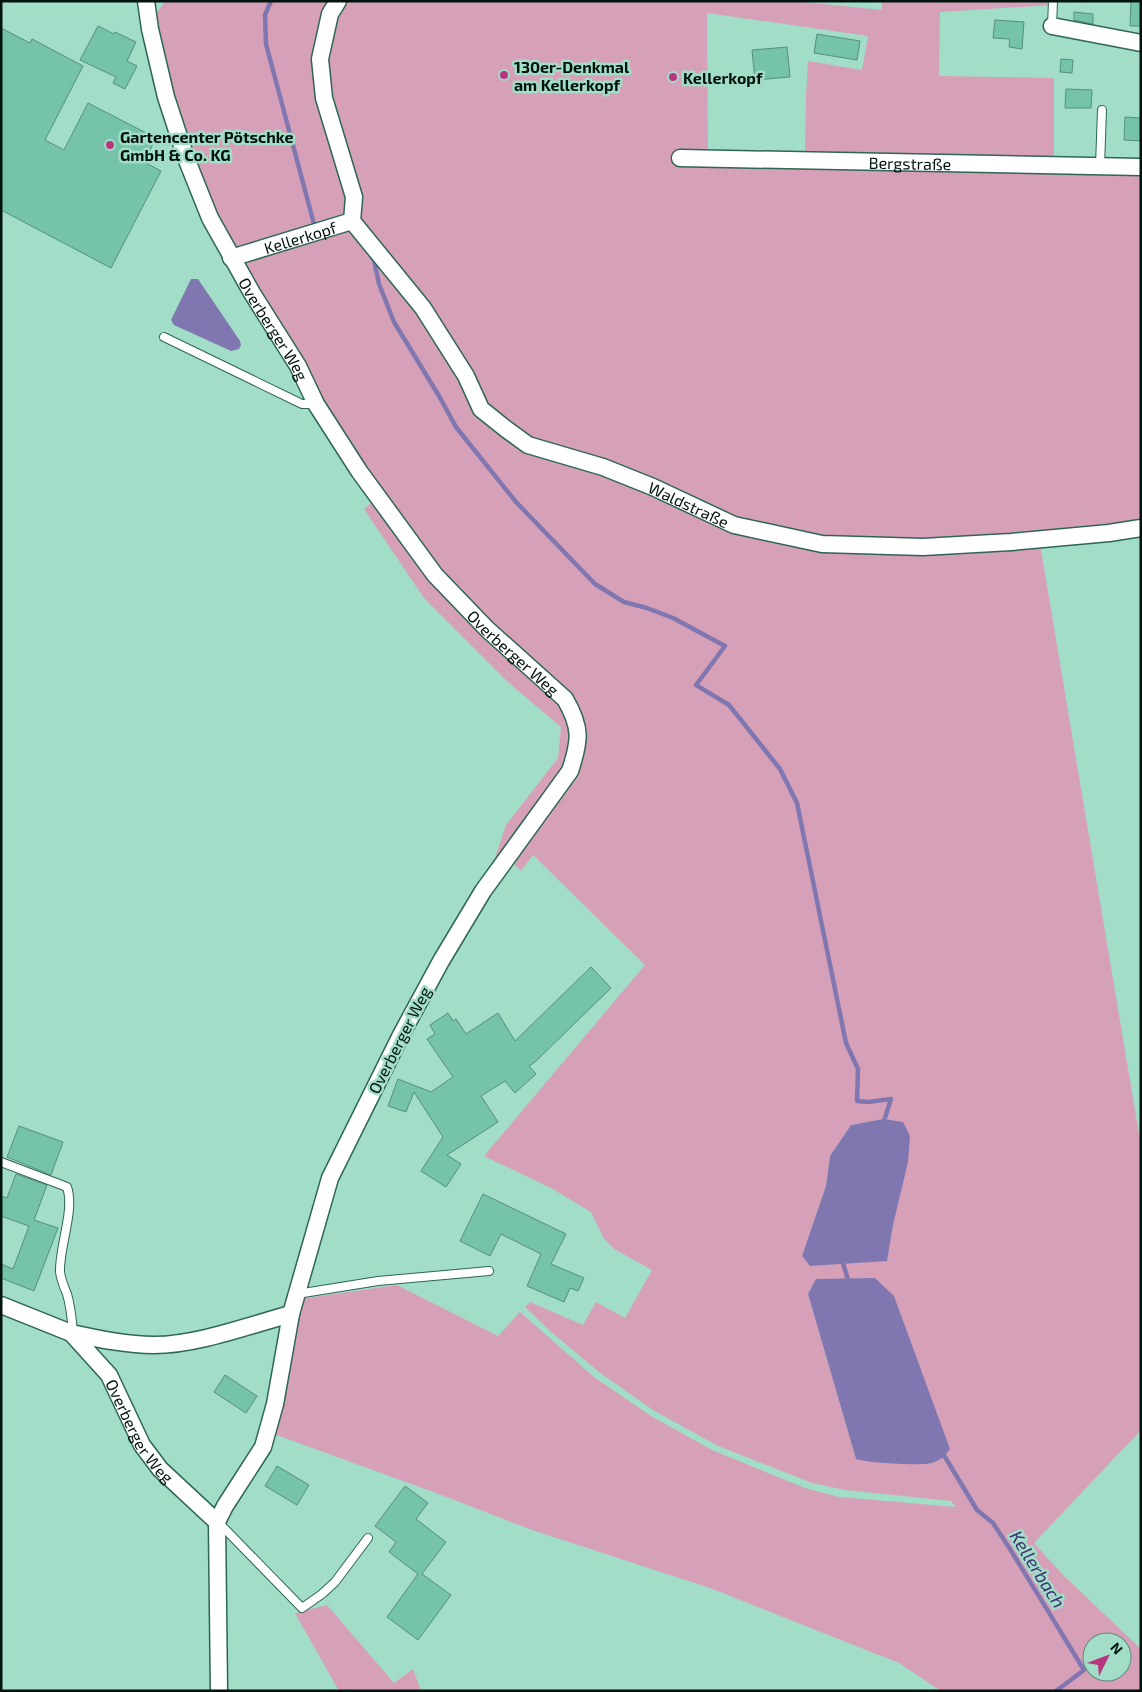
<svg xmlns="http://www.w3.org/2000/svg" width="1142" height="1692" viewBox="0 0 1142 1692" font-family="'Exo 2',sans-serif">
  <rect width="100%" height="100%" fill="#a2ddc8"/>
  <g fill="#d6a1b8" fill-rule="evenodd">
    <path d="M 165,1 L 335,1 L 317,58 L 351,197 L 349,219 L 234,249 C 209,204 189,146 175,96 C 168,69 163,41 156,14 Z"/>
    <polygon points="342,1 793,1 882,10 882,1 1051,1 1051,5 940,12 939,76 1054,78 1054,163 805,154 806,95 808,61 862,70 868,36 707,13 708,153 1141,173 1141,521 1012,539 822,541 735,523 529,442 482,407 355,221 321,58"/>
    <path d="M 352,224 L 506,431 L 653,489 L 823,547 L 1040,544 L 1141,1146 L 1141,1430 L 1034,1543 L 1062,1574 L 1141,1649 L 1141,1691 L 941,1691 L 899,1663 L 710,1588 L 535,1531 L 436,1493 L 271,1433 L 300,1299 L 397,1285 L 498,1336 L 520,1312 L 594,1377 L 651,1416 L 712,1450 L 805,1488 L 839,1497 L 956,1507 L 951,1501 L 845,1490 L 812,1483 L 716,1445 L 653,1410 L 599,1372 L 550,1331 L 525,1307 L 530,1302 L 583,1325 L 596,1302 L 625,1318 L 652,1270 L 614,1249 L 603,1237 L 591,1212 L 551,1188 L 484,1156 L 645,965 L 533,855 L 521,871 L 509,859 L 572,772 L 582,726 L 436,573 L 361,470 L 236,260 ZM 883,1119 L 893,1225 L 887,1261 L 802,1256 L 826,1186 L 830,1156 L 851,1125 ZM 816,1279 L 856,1459 L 808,1294 ZM 1092,1642 L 1122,1642 L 1122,1672 L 1092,1672 Z"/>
    <polygon points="374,501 562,701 575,729 566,769 505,854 495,858 506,825 558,758 561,727 509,683 424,598 364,509"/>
    <polygon points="327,1605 394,1683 413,1669 421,1691 339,1691 295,1613"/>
  </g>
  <g fill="#8077b1">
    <polygon points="191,279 198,279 240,341 241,345 239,349 231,351 174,325 171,320"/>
    <polygon points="883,1119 903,1122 910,1136 908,1162 893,1225 887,1261 810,1266 802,1256 826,1186 830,1156 851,1125"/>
    <path d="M 875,1278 L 894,1296 L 950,1449 C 945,1456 941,1460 932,1463 C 920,1466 868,1463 856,1459 L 808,1294 L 816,1279 Z"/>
  </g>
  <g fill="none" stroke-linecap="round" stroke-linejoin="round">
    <g stroke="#8077b1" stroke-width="4.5">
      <polyline points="271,1 265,15 266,44 314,224"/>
      <polyline points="371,256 374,260 379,284 394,322 439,396 456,427 516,502 595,584 624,602 647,608 673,618 725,646 696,685 729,705 780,769 797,803 846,1043 858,1069 857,1101 868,1102 891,1099 883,1124"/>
      <polyline points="842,1260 849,1283"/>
      <polyline points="942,1452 977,1510 993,1523 1010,1549 1084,1670 1056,1691"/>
    </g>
  </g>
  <g fill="#75c3a9" stroke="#568f7c">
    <polygon points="1131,1 1141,1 1141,26 1130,26"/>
    <polygon points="1074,12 1093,14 1093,24 1074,20"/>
    <polygon points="995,20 1024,22 1022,49 1009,47 1010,39 993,38"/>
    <polygon points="98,26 114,34 115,32 136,42 127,61 137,66 125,89 113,83 116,77 80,60"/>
    <polygon points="1,28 30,43 32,39 83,66 45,140 64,150 88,103 156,138 144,162 161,171 111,268 1,210"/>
    <polygon points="817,34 860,41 857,60 814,53"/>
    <polygon points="787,47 790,77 755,80 752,50"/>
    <polygon points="1061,59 1073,60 1072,73 1060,72"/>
    <polygon points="1066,89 1092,90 1091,108 1065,108"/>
    <polygon points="1125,117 1141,118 1141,141 1124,140"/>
    <polygon points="591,967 611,988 535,1062 529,1066 536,1074 515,1093 505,1081 481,1096 498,1122 447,1155 461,1164 446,1187 421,1171 443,1137 414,1092 406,1112 388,1106 398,1079 431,1092 453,1077 427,1039 435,1034 430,1025 448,1013 453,1021 456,1019 466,1034 498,1013 515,1041"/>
    <polygon points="19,1126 63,1142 51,1175 7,1157"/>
    <polygon points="16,1174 47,1185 34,1220 58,1228 34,1291 1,1278 1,1264 13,1269 29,1226 1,1216 1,1196 7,1198"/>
    <polygon points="483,1194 566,1234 551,1264 584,1278 578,1291 570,1288 564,1302 527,1286 541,1254 501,1234 490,1256 460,1241"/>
    <polygon points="225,1375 257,1396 246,1413 214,1392"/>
    <polygon points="277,1466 309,1485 297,1505 265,1486"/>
    <polygon points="405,1486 428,1503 416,1519 446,1542 422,1574 451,1595 418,1640 387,1617 418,1574 389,1552 396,1542 375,1526"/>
  </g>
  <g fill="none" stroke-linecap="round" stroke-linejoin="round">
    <g stroke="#2d6654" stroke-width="10">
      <g id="lane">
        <polyline points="1052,26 1053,1"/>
        <polyline points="1100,166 1102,110"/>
        <polyline points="164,337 302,404 316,404"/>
        <path d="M 1,1162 L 67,1187 C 75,1210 59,1247 60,1272 C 61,1280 64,1287 67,1294 C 71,1307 72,1320 73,1333"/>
        <polyline points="297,1294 378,1281 489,1271"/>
        <polyline points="219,1523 302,1608 322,1594 335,1582 368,1538"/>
      </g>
    </g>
    <g stroke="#2d6654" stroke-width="19">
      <g id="street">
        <path id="s1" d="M 146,1 L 150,29 L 166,97 L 186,158 L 210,218 L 252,293 L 298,366 L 316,404 L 359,471 L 435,575 L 487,629 L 565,699 C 582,728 580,741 570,771 L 483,891 L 441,961 L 401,1035 L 330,1178 L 291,1314 L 275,1404 L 263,1447 L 225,1506 L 217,1522 L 219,1691"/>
        <polyline points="1052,26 1141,43"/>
        <path id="s2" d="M 680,158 L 1141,167"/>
        <path id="s3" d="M 352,221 L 423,308 L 466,376 L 481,409 L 506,429 L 528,445 L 603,467 L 653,487 L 734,525 L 822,544 L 923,547 L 1011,542 L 1109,533 L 1141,528"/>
        <path id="s4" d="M 231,258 L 352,221 L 354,197 L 324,98 L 320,59 L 330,14 L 338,1"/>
        <path id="s5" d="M 1,1305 L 71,1333 L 109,1375 L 142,1445 L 160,1469 L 217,1522"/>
        <path d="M 71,1333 C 99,1339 126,1345 154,1345 C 197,1345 250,1325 291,1314"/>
      </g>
    </g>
    <use href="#lane" stroke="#fff" stroke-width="8"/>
    <use href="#street" stroke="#fff" stroke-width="16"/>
  </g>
  <g fill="#b8367f" stroke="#a2ddc8" stroke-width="2">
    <circle cx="504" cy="75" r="5"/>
    <circle cx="673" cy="77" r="5"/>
    <circle cx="110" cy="145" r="5"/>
  </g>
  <g text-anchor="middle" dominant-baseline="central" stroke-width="5" stroke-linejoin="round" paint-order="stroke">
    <g font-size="16" font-weight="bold" fill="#00140d" stroke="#a2ddc8" text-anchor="start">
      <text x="514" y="66">130er-Denkmal<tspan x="514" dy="18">am Kellerkopf</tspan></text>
      <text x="683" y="77">Kellerkopf</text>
      <text x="120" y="136">Gartencenter Pötschke<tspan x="120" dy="18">GmbH &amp; Co. KG</tspan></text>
    </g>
    <g font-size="16" fill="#00140d" stroke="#a2ddc8">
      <text stroke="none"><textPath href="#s2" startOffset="230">Bergstraße</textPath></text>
      <text stroke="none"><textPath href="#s4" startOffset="72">Kellerkopf</textPath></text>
      <text stroke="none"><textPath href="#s1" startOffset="355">Overberger Weg</textPath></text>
      <text stroke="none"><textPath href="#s3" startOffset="460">Waldstraße</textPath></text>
      <text stroke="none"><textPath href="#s1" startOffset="760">Overberger Weg</textPath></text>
      <text transform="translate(399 1040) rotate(-63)">Overberger Weg</text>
      <text stroke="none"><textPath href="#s5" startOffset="196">Overberger Weg</textPath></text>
    </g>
    <g font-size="18" font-style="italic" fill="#3e2d74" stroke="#a2ddc8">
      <text transform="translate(1038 1569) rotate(58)">Kellerbach</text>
    </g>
  </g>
  <rect width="1142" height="1692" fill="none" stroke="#00140d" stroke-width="5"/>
  <g transform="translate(1107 1657) rotate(48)"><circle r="24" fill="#a2ddc8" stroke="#618d7d"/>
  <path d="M0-4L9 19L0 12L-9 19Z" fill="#b8367f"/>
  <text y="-8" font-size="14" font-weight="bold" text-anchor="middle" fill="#00140d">N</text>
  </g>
</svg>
